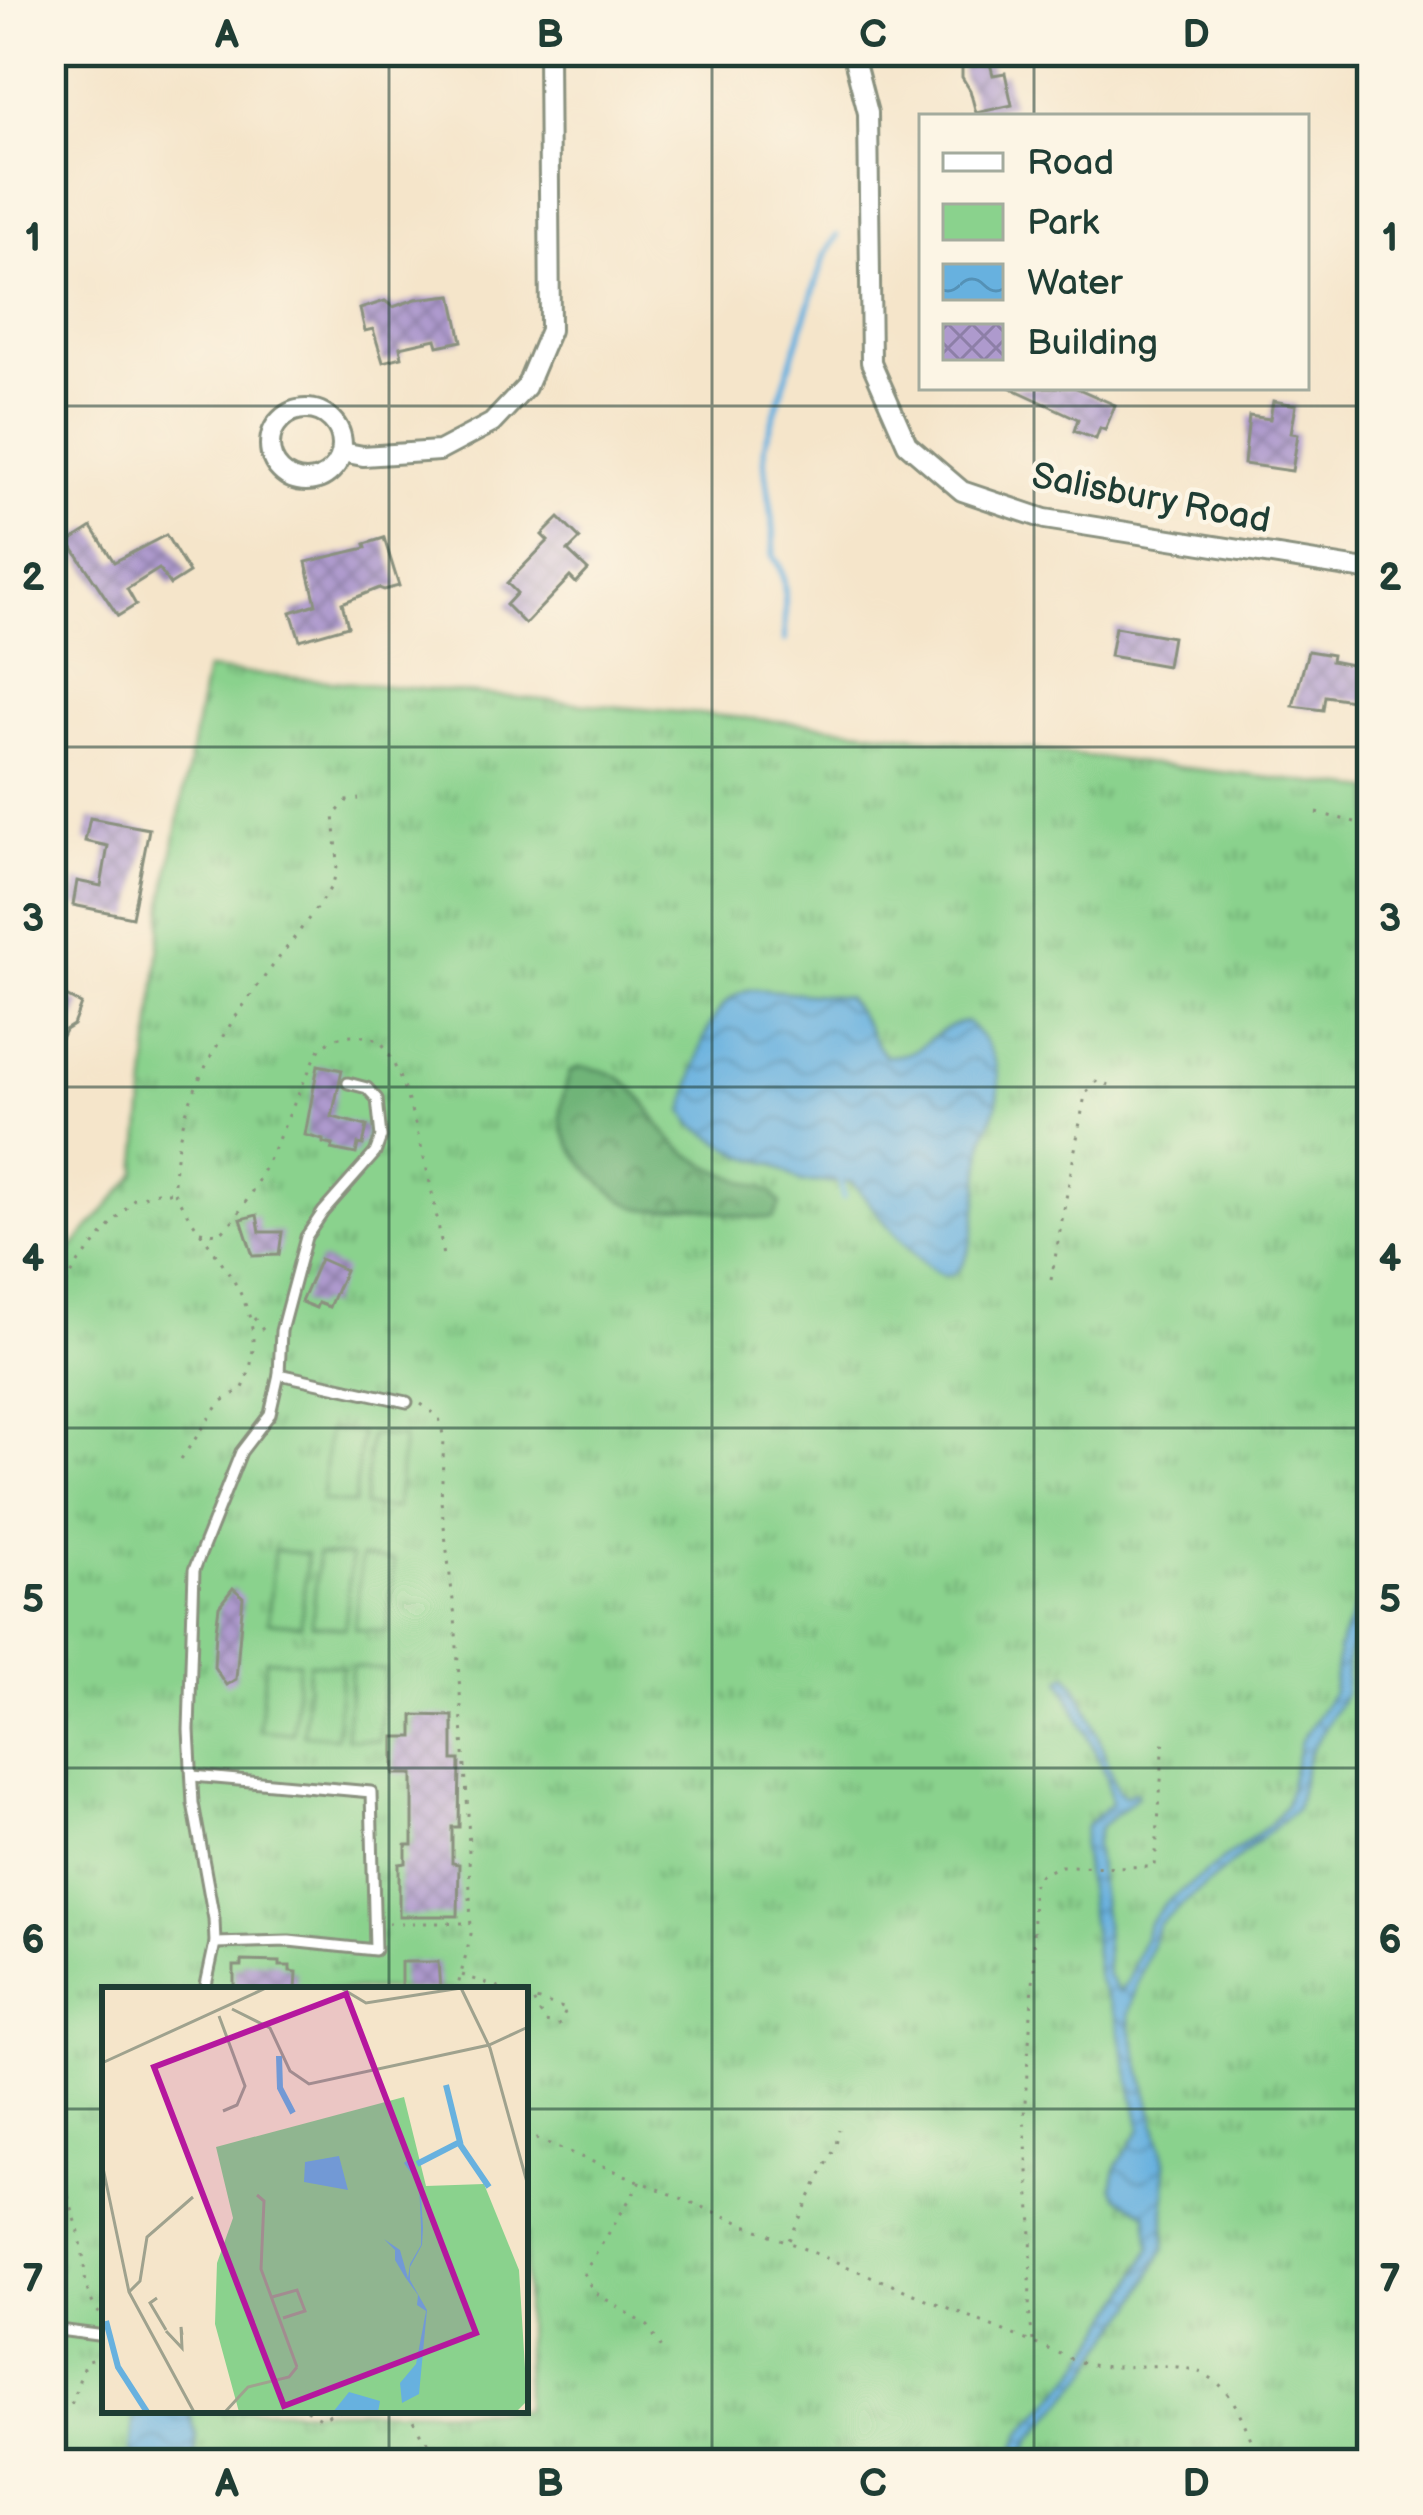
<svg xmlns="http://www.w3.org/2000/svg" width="1423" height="2515" viewBox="0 0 1423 2515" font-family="'Balsamiq Sans',sans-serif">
  <defs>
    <pattern id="grass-tufts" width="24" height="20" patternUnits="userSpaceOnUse" patternTransform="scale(3)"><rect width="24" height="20" fill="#8ad28d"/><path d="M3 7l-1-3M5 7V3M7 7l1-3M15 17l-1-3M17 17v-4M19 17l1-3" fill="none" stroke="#70ac74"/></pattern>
    <pattern id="forest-crowns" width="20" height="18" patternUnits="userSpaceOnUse" patternTransform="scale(3)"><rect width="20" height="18" fill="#6fb478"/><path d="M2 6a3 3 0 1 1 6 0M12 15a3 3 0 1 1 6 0" fill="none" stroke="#5b9463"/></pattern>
    <pattern id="water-waves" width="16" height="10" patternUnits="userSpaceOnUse" patternTransform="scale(3)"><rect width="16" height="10" fill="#67b1df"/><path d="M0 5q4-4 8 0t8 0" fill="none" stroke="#5491b6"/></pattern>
    <pattern id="building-cross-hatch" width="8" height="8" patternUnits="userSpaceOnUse" patternTransform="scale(3)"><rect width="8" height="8" fill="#ae9acd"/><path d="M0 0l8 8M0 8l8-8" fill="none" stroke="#8d7fa7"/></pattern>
  </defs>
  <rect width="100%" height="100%" fill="#fcf5e5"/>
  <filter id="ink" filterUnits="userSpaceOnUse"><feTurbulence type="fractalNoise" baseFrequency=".00833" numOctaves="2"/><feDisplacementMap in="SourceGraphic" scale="24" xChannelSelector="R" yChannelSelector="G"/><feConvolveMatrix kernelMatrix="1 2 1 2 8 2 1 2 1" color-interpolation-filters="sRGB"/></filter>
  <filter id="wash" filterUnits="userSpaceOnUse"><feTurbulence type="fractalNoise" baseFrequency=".004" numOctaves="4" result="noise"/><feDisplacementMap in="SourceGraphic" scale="48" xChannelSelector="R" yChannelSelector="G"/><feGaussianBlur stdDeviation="2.7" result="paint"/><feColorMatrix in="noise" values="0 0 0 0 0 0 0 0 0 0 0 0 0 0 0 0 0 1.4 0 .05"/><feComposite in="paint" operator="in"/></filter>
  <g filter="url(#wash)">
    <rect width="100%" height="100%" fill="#f5e5ca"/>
    <path fill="url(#grass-tufts)" stroke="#548860" stroke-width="3" fill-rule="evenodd" d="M 206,670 L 811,724 L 1372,790 L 1372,2464 L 51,2464 L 51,1273 L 137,1173 L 165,895 ZM 105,1990 L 525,1990 L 525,2410 L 105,2410 Z"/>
    <path fill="url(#forest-crowns)" stroke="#477856" stroke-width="3" d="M 580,1067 C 649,1071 641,1120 686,1152 C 711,1170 743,1180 772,1193 L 781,1204 L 773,1218 C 748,1220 725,1212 700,1208 C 682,1205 662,1212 644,1209 C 614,1203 569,1154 562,1126 C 558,1109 565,1088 570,1071 Z"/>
    <g fill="#8ad28d" stroke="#548860" stroke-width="3">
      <polygon points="328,1430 361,1433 354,1504 322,1501"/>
      <polygon points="370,1435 403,1437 396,1509 364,1506"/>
      <polygon points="274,1550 307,1554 301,1625 268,1622"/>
      <polygon points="318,1554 351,1557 345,1628 312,1625"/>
      <polygon points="361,1557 394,1561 387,1632 355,1629"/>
      <polygon points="266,1659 299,1662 292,1733 259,1730"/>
      <polygon points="309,1663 342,1666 336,1737 303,1734"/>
      <polygon points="352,1666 385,1670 379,1741 346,1738"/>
    </g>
    <g fill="url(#water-waves)" stroke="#43778a" stroke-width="3">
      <path d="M 752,989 L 846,997 C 865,1018 869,1037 885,1056 C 929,1057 927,1027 967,1022 C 986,1039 999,1061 999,1087 C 999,1107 989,1122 984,1141 C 979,1160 981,1283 943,1275 C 920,1270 869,1202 852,1182 L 801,1182 L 773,1164 L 744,1156 L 693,1125 L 684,1111 C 697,1071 702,999 752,989 Z"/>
      <path d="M 1372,1551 L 1372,1594 L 1348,1655 L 1345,1693 L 1308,1756 L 1296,1809 L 1159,1924 L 1136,1988 L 1129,2013 L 1131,2028 L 1165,2161 L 1165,2247 L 1135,2306 L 1103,2348 L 1089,2373 L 1031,2440 L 1020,2464 L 1008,2464 L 1022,2433 L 1078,2371 L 1134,2282 L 1151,2247 L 1147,2214 L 1118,2197 L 1112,2187 L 1117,2165 L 1141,2129 L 1116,2017 L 1098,1979 L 1082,1846 L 1086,1826 L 1111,1803 L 1107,1777 L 1061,1679 L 1068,1674 C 1094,1708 1101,1753 1119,1791 L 1125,1796 L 1135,1791 L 1138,1795 L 1100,1828 L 1095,1845 L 1105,1922 L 1107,1973 L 1119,1992 L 1128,1981 L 1149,1923 L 1165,1903 L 1270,1824 L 1285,1806 L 1300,1742 L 1333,1692 L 1338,1649 L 1361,1593 Z"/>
      <polygon points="134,2410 189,2410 196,2435 194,2464 129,2464"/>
    </g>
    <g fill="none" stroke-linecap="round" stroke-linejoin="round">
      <g stroke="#67b1df" stroke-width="6">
        <path d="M 785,640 C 783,614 791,576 773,556 C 778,517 762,482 765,444 L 825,255 L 837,236"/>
        <polyline points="840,1177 843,1197"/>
      </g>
    </g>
    <g id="blocks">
      <g fill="url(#building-cross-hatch)">
        <polygon points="963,51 987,51 993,75 1005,73 1012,105 976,113 970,90 962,77 962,63 966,62"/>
        <polygon points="452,295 462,341 438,346 436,339 400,347 402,357 383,362 373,329 365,331 360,309 385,301 393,307 416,299"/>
        <polygon points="1009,387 1074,387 1115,405 1105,430 1100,428 1096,439 1074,431 1078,419"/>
        <polygon points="1273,401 1296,405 1291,433 1298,434 1292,471 1244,464 1249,416 1270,419"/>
        <polygon points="559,518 580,539 568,551 588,570 576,583 570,577 525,624 506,605 517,593 507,583 548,541 542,535"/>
        <polygon points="92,527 114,562 166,535 189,573 170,585 159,569 127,589 136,605 118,616 69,542"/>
        <polygon points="384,538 399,586 384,590 379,588 342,603 348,626 300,640 291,612 316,604 306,562 366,548 365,544"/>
        <polygon points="1115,627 1172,637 1167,666 1110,656"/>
        <polygon points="1308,651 1332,655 1331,661 1372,669 1372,703 1325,696 1323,710 1293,706"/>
        <polygon points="90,818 149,829 132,917 73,905 77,881 101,886 108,846 85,841"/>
        <polygon points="51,988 81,1004 73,1025 65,1030 51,1058"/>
        <polygon points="318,1065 342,1070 332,1117 367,1126 363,1145 358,1144 356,1154 332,1149 333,1145 323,1143 323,1140 305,1135"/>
        <polygon points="257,1215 260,1232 282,1232 279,1255 253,1256 241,1219"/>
        <polygon points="320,1259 345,1270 329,1307 318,1303 316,1308 301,1302"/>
        <polygon points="233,1588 243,1597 236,1679 226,1685 214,1667 216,1630 219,1606"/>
        <polygon points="413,1715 453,1716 453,1760 460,1760 459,1827 452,1827 452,1863 459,1864 458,1916 399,1916 399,1864 406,1863 406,1845 413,1845 413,1774 394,1774 394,1737 413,1737"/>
        <polygon points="242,1961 280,1962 280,1966 290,1966 290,1971 297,1972 296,1990 234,1990 234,1966 242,1966"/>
        <polygon points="401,1962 438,1962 440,1990 401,1990"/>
      </g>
    </g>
  </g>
  <g filter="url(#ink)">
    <use href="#blocks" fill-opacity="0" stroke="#8a917f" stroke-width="3"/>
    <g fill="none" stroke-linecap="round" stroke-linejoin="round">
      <g stroke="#8a917f" stroke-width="15">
        <g id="service">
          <polyline points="279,1374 407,1402"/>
          <polyline points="193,1776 371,1792 375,1950 289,1941 215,1943"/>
          <polyline points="205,1990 215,1943 214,1919 193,1803 189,1730 194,1570 241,1452 270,1414 279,1374 281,1331 306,1237 323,1212 375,1153 381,1137 377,1099 367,1088 348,1083"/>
          <polyline points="51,2329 105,2336"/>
        </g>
      </g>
      <g stroke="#8a917f" stroke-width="24">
        <g id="minor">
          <polyline points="852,51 868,113 871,362 907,444 962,491 1045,519 1372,571"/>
          <circle cx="306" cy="445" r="36"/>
          <polyline points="342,452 363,456 439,451 492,423 526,387 550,330 548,51"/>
        </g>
      </g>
      <g stroke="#8a917f" stroke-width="3" stroke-dasharray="3 9" stroke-linecap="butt">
        <polyline points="1317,813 1372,826"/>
        <path d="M 200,1231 L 218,1234 C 254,1212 296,1091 320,1049 C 338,1032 357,1032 380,1041 C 409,1074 439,1213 443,1259"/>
        <polyline points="1051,1280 1085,1095 1095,1082 1111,1085"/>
        <polyline points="254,1318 266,1334"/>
        <polyline points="51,1343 68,1280 79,1262 134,1199 157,1192 172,1192"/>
        <polyline points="421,1404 439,1417 444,1439 441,1501 455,1617 468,1813 471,1934 457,1990"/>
        <path d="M 181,1459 L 221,1402 L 243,1388 C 279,1307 210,1257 174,1192 C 172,1066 269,981 333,884 L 338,863 L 334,815 L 347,801 L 359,799"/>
        <polyline points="388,1923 468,1923"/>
        <polyline points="462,1975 505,1990"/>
        <polyline points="525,1997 567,2009 559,2025 545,2022 532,1999"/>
        <path d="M 525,2134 L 1077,2361 C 1100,2369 1119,2367 1143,2366 C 1226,2362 1233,2395 1261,2464"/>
        <path d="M 61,2173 C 68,2197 78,2223 82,2248 C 87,2279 81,2292 104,2319"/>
        <polyline points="641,2181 584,2273 593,2291 648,2326 664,2352"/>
        <polyline points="789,2240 836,2145 839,2130"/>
        <polyline points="1033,2341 1029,2311 1032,2225 1024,2117 1034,1969 1032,1887 1041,1874 1061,1866 1155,1867 1164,1738"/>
        <polyline points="306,2410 320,2418 342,2410"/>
        <polyline points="407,2410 421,2434 449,2464"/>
        <polyline points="51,2418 72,2402 85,2362 105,2355"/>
      </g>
      <use href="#service" stroke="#fff" stroke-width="9"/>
      <use href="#minor" stroke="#fff" stroke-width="18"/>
    </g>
  </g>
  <path fill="none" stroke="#1f3d34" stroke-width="3" stroke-opacity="0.55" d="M 389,51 L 389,1990M 712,51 L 712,2464M 1034,51 L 1034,117M 1034,387 L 1034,2464M 51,406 L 1372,406M 51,747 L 1372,747M 51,1087 L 1372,1087M 51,1428 L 1372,1428M 51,1768 L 1372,1768M 51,2109 L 105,2109M 525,2109 L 1372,2109M 389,2410 L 389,2464"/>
  <g text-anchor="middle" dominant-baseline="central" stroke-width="9" stroke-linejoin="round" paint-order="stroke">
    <g font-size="36" fill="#1f3d34" stroke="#fcf5e5">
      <text transform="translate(1151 499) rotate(11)">Salisbury Road</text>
    </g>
  </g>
  <g transform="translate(102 1987)">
    <rect width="426" height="426" fill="#f5e5ca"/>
    <path d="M 302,110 L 324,199 L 382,197 L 417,283 L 425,414 L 414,425 L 137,425 L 113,337 L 115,276 L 131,231 L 114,160 Z" fill="#8ad28d"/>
    <path d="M 237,169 L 246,203 L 202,195 L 203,175 ZM 308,171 L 318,191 L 321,241 L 320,258 L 308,280 L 308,293 L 325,323 L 317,407 L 300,416 L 298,396 L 314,377 L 324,324 L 315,318 L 316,308 L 303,290 L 293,273 L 293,263 L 282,252 L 298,263 L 306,291 L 308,277 L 319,258 L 319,239 L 317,197 L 302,176 ZM 247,405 L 278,414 L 276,425 L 231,425 Z" fill="#67b1df"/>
    <path fill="none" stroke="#67b1df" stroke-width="6" d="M 177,69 L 178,101 L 191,126M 357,156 L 387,200M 315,177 L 358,155 L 344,98M 4,334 L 16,380 L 45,425"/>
    <path fill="none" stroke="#9fa28e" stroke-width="3" d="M 239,1 L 264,16 L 359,1 L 388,61 L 426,199M 130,22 L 168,41 L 188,84 L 207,97 L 387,58 L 426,40M 117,29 L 143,99 L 135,118 L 121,124M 0,76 L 164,1M 0,176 L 27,305 L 92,425M 155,208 L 162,214 L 159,282 L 195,380M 27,305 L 38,294 L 45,250 L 91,210M 170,310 L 195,303 L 203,324 L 181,331M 55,311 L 48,316 L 64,343M 64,344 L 80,361 L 79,340 L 80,348M 123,425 L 146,400 L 187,390 L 195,380"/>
    <path fill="#b5179e" fill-opacity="0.15" stroke="#b5179e" stroke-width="6" d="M 244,7 L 374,346 L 182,419 L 52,80 Z"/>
    <rect width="426" height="426" fill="none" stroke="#1f3d34" stroke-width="6"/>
  </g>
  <rect width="1423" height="2515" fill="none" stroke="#fcf5e5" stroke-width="132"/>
  <rect x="919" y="114" width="390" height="276" fill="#fcf5e5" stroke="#a4ab9e" stroke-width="3"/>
  <rect x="943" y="153" width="60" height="18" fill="#ffffff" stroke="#a4ab9e" stroke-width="3"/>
  <text x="1027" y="174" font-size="36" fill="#1f3d34">Road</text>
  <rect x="943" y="204" width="60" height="36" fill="#8ad28d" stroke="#a4ab9e" stroke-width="3"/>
  <text x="1027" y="234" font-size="36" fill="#1f3d34">Park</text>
  <rect x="943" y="264" width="60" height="36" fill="url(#water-waves)" stroke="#a4ab9e" stroke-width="3"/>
  <text x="1027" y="294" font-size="36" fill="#1f3d34">Water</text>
  <rect x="943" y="324" width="60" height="36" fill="url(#building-cross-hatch)" stroke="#a4ab9e" stroke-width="3"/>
  <text x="1027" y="354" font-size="36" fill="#1f3d34">Building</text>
  <rect x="66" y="66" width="1291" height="2383" fill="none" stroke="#1f3d34" stroke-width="4.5"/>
  <g font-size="39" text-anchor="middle" font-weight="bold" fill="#1f3d34">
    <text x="227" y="47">A</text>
    <text x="550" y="47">B</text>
    <text x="873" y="47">C</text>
    <text x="1196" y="47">D</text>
    <text x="33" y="250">1</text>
    <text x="1390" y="250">1</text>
    <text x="33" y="590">2</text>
    <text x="1390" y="590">2</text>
    <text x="33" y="931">3</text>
    <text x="1390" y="931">3</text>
    <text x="33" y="1271">4</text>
    <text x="1390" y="1271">4</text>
    <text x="33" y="1612">5</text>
    <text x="1390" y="1612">5</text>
    <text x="33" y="1952">6</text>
    <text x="1390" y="1952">6</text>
    <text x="33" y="2292">7</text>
    <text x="1390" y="2292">7</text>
    <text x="227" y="2496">A</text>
    <text x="550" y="2496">B</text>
    <text x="873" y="2496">C</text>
    <text x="1196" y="2496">D</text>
  </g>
</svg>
